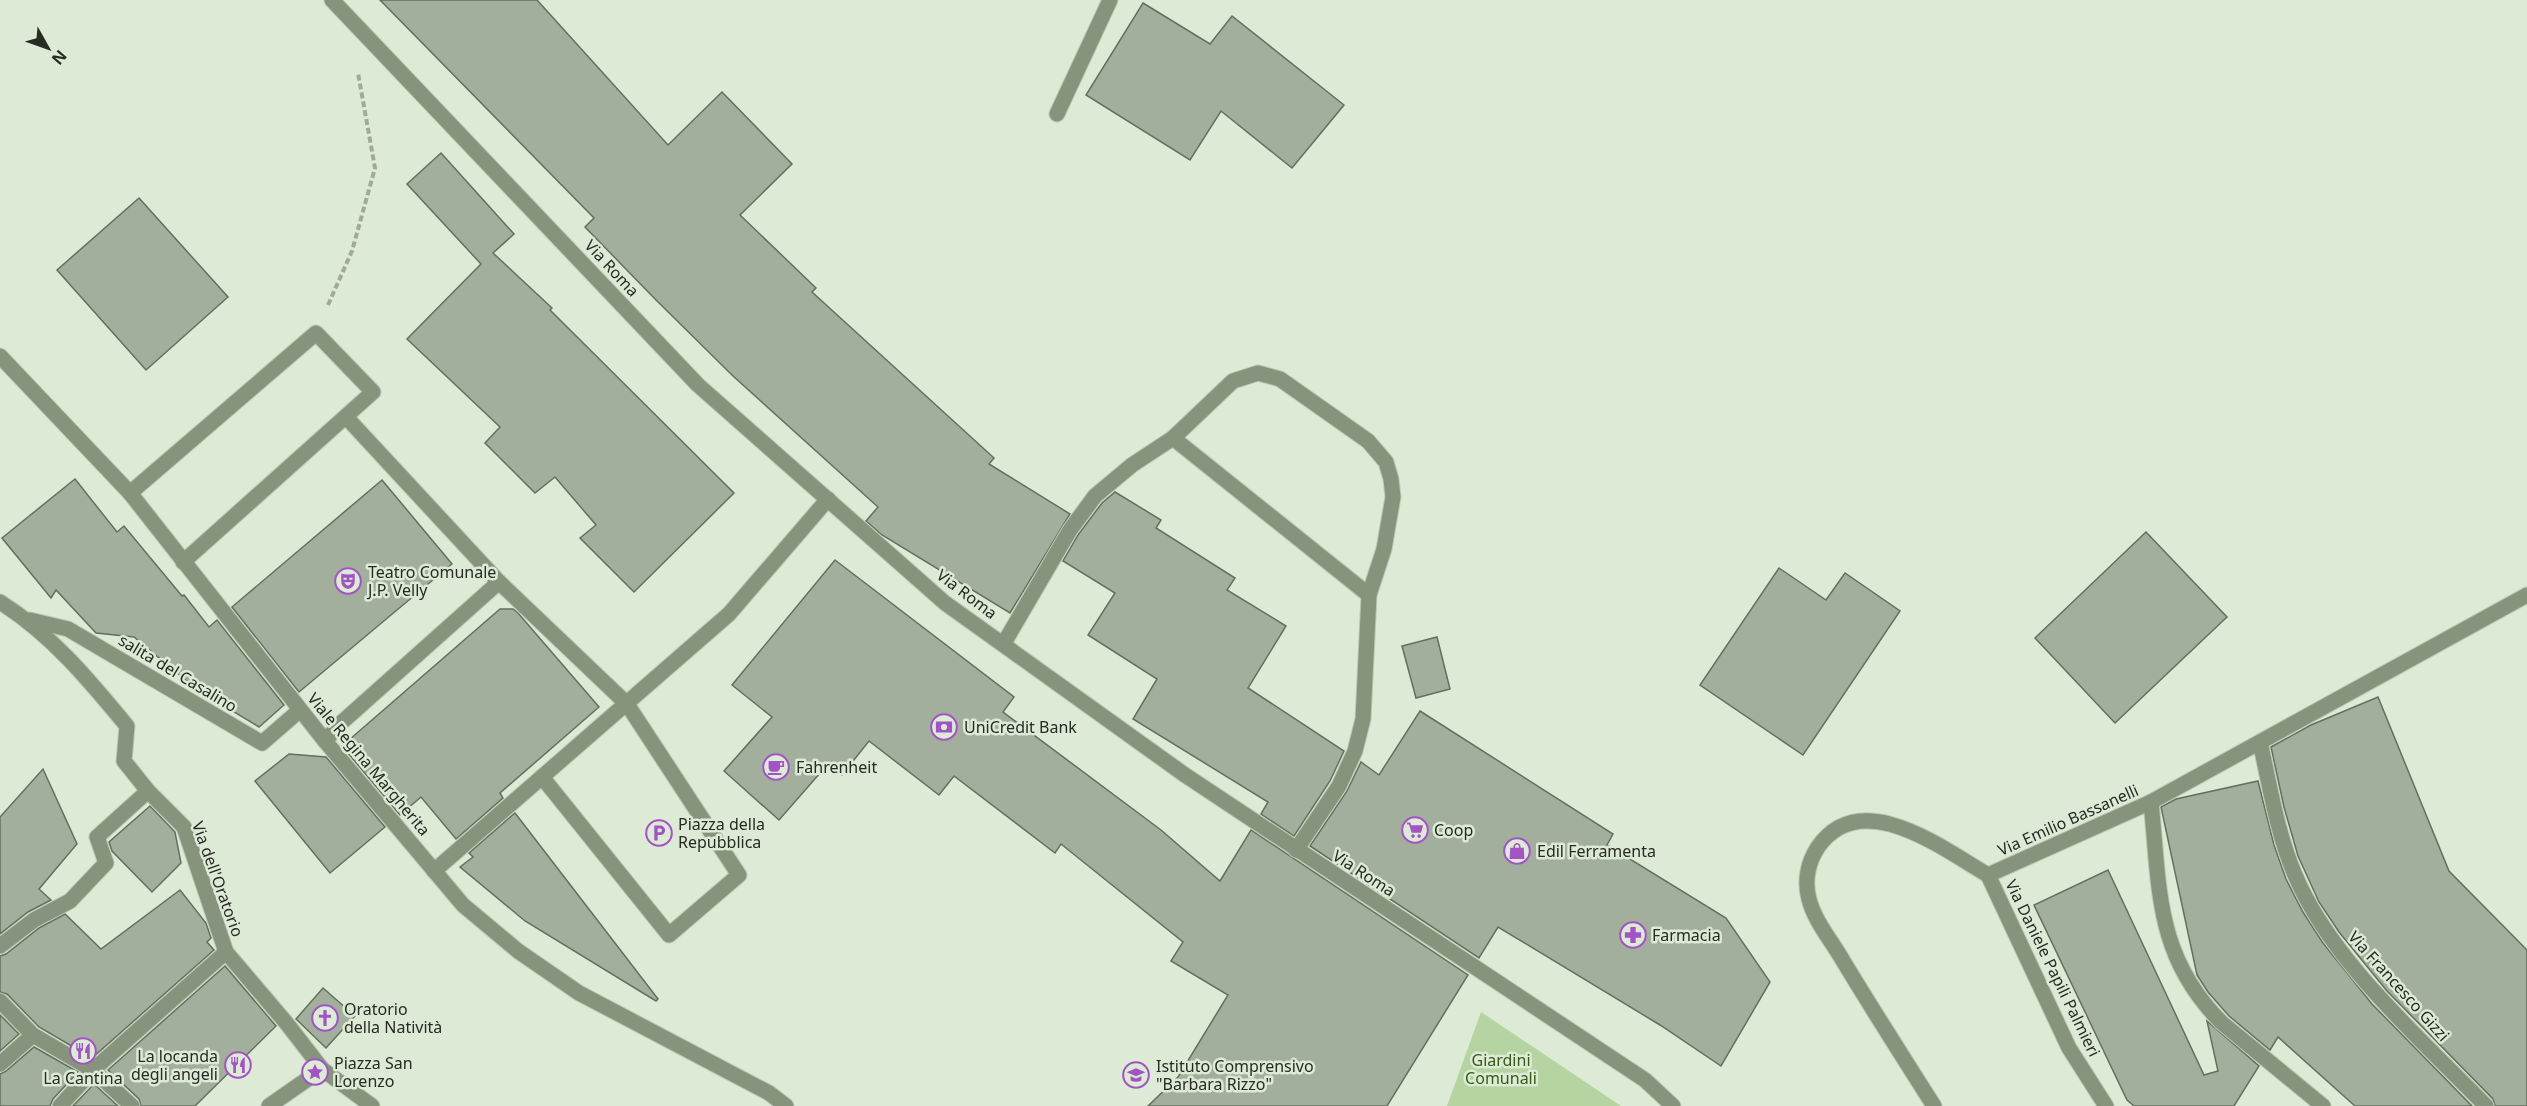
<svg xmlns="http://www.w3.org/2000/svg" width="2527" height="1106" viewBox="0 0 2527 1106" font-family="'Noto Sans',sans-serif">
  <rect width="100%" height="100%" fill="#ddead6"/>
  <polygon fill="#b5d4a2" points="1481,1012 1621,1106 1447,1106"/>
  <g fill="#a2af9c" stroke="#64705e" stroke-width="1.5">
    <polygon points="380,0 537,0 668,145 722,92 792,164 740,215 816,288 812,292 994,458 989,464 1070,514 1010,613 882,535 866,521 878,507 733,376 655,299 585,227 594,218"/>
    <polygon points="1143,3 1210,44 1232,16 1344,105 1292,168 1221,111 1190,160 1086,95"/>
    <polygon points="441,153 514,234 493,253 552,308 550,310 734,493 634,592 580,538 596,525 555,477 535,493 485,443 500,427 407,339 481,264 407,184"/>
    <polygon points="139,198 228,297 146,370 57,270"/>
    <polygon points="75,479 117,532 124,526 182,596 184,595 209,627 217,620 284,705 259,727 196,689 134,637 96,633 56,590 51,598 2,538"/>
    <polygon points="382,480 452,564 299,692 232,607"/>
    <polygon points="1115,492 1161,520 1156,528 1235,578 1227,590 1286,626 1248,688 1344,751 1330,781 1294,836 1261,814 1268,802 1133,719 1157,679 1088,635 1115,593 1063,561 1078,535 1102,503"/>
    <polygon points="2146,532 2227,617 2115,723 2035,638"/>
    <polygon points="835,560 1014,697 1003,712 1161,830 1220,881 1251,830 1468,975 1387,1106 1148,1106 1178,1077 1228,995 1171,961 1183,942 1061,844 1055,853 954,776 939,795 869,741 842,775 828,764 779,820 724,771 772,717 732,685"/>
    <polygon points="1779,568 1826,600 1845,573 1900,611 1803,755 1700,685"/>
    <polygon points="500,609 513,609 518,613 599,707 500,793 503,798 456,839 421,797 400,815 342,746"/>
    <polygon points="1437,637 1450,689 1416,698 1402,646"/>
    <polygon points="2378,697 2449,871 2527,950 2527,1106 2495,1106 2493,1099 2387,991 2339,932 2319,902 2298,856 2284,807 2271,747 2311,725"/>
    <polygon points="1420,711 1613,834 1607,845 1726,918 1770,982 1721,1066 1660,1025 1498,927 1479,958 1310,846 1347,791 1361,762 1379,775"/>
    <polygon points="289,754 326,757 385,827 330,873 255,781"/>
    <polygon points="43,769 77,844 39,889 51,900 28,912 0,934 0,817"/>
    <polygon points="2258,781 2274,845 2286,879 2303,912 2323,943 2372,1004 2472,1106 2355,1106 2278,1037 2270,1050 2229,1016 2208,992 2197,975 2161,807 2176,799"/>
    <polygon points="150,806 175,832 181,863 152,892 112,851 109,842"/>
    <polygon points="515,813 658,999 656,1001 525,921 460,867 473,857 469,853"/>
    <polygon points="2108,870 2204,1075 2218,1071 2207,1021 2259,1066 2234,1106 2134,1106 2127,1100 2034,905"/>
    <polygon points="180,890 206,923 211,938 207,942 214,950 92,1058 39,1027 7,994 0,992 0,956 6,954 39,928 65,914 101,949"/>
    <polygon points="225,966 276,1026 195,1106 141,1106 139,1099 108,1070"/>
    <polygon points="323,988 355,1016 326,1048 296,1019"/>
    <polygon points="0,1015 19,1034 0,1051"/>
    <polygon points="34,1047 78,1072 53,1099 50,1106 0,1106 0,1074 6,1071"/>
    <polygon points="94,1084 118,1106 73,1106"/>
  </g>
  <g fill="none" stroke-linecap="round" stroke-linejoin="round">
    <g stroke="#bcc8b6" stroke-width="17">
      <g id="minor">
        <polyline points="332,0 698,385 945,603 1185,775 1645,1080 1673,1106"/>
        <polyline points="1057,114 1110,0"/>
        <polyline points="0,356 130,493 325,741 463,905 518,951 579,993 769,1093 786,1106"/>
        <polyline points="347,418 499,582"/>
        <polyline points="1173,438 1369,595"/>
        <polyline points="130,493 316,333 373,392 183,562"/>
        <path d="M 0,602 C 51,634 89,680 127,726 L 124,761 L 148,791 L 184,827 L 226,952 L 288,1025 L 322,1069"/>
        <polyline points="30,620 68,629 262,743 300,710"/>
        <polyline points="1004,643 1070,530 1095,496 1132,465 1173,438 1233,381 1258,373 1280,379 1368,441 1386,462 1391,479 1393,497 1384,549 1369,595 1363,719 1355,751 1339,786 1296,850"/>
        <polyline points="325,741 341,723 499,582 627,704 739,875 669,935 542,777"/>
        <path d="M 2260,742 C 2270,786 2277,833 2295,875 C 2331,961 2421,1039 2486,1106"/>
        <path d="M 2151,802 C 2160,890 2155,956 2222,1023 L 2323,1106"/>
        <polyline points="434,871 729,614 828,499"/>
        <polyline points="1988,875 2069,1048 2106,1106"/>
        <polyline points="0,946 34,920 70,901 106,863 97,837 148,791"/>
        <polyline points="0,1001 33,1035 93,1070 132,1106"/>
        <polyline points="0,1064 33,1035"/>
        <polyline points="60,1106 93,1070 226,952"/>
        <polyline points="269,1106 322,1069 372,1106"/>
        <path d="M 1934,1106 C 1903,1057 1872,1009 1842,959 C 1831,940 1814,920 1809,899 C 1804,881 1808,862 1818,847 C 1861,785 1943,849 1988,875 L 2151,802 L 2527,595"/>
      </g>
    </g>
    <polyline stroke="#a0aa9b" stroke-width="4" stroke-dasharray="6 3" stroke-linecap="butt" points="328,305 352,251 375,168 358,73"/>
    <use href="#minor" stroke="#86947e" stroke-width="15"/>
  </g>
  <defs>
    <g id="theatre-ring" transform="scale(1.35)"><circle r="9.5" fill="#ddead6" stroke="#a254c5" stroke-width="1.5"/><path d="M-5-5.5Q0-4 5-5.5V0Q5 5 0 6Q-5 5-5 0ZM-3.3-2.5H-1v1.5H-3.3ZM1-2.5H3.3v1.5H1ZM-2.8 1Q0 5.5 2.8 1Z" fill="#a254c5"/></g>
    <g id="bank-ring" transform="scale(1.35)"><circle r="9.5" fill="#ddead6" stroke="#a254c5" stroke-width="1.5"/><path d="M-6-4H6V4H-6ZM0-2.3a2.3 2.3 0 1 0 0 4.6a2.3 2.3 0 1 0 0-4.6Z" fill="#a254c5"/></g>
    <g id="cafe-ring" transform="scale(1.35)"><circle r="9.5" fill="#ddead6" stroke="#a254c5" stroke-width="1.5"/><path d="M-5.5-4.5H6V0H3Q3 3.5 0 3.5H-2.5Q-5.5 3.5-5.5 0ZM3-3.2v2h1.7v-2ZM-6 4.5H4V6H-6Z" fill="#a254c5"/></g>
    <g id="supermarket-ring" transform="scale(1.35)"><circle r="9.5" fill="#ddead6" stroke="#a254c5" stroke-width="1.5"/><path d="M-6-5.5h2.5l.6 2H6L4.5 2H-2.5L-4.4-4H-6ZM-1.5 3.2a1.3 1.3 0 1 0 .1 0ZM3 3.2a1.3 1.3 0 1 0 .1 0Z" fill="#a254c5"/></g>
    <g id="parking-ring" transform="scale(1.35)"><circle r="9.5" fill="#ddead6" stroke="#a254c5" stroke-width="1.5"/><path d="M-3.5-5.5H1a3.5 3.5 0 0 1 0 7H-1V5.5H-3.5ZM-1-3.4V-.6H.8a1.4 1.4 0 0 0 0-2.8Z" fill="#a254c5"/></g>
    <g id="shop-ring" transform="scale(1.35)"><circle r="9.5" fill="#ddead6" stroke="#a254c5" stroke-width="1.5"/><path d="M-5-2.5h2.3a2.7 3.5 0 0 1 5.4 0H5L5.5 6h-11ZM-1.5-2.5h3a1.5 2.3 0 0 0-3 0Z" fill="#a254c5"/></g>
    <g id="pharmacy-ring" transform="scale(1.35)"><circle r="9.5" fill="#ddead6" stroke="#a254c5" stroke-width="1.5"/><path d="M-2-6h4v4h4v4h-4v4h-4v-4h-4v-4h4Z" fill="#a254c5"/></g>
    <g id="church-ring" transform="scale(1.35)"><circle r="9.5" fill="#ddead6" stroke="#a254c5" stroke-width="1.5"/><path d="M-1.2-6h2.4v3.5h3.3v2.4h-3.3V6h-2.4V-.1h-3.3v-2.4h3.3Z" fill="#a254c5"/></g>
    <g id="restaurant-ring" transform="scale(1.35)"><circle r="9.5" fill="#ddead6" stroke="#a254c5" stroke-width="1.5"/><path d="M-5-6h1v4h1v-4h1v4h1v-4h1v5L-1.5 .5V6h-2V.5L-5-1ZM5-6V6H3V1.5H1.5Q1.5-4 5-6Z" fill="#a254c5"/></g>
    <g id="sight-ring" transform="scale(1.35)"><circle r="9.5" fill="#ddead6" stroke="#a254c5" stroke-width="1.5"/><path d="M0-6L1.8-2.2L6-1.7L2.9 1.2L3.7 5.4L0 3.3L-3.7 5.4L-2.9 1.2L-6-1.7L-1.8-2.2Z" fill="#a254c5"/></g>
    <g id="school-ring" transform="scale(1.35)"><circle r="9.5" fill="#ddead6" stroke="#a254c5" stroke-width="1.5"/><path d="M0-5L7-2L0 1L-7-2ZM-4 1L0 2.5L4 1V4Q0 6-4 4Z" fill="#a254c5"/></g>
  </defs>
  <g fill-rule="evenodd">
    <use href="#theatre-ring" x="348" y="581"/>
    <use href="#bank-ring" x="944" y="727"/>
    <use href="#cafe-ring" x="776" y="767"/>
    <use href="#supermarket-ring" x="1415" y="830"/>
    <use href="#parking-ring" x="659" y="833"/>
    <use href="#shop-ring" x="1517" y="851"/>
    <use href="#pharmacy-ring" x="1633" y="935"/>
    <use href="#church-ring" x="325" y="1018"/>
    <use href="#restaurant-ring" x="83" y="1051"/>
    <use href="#restaurant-ring" x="238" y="1065"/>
    <use href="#sight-ring" x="315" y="1072"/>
    <use href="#school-ring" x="1136" y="1075"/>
  </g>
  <g text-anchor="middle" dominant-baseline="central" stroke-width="5" stroke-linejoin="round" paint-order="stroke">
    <g font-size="16" fill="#262b24" stroke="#ddead6">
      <text transform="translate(612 268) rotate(47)">Via Roma</text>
      <text transform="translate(967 594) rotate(37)">Via Roma</text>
      <text transform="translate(178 673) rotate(31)">salita del Casalino</text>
      <text transform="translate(369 764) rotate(50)">Viale Regina Margherita</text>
      <text transform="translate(2068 820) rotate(-24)">Via Emilio Bassanelli</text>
      <text transform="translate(1364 873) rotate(33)">Via Roma</text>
      <text transform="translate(218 879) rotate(70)">Via dell'Oratorio</text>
      <text transform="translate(2053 968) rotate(64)">Via Daniele Papili Palmieri</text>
      <text transform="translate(2399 986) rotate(48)">Via Francesco Gizzi</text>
    </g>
    <g font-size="16" fill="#262b24" stroke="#ddead6" text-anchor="start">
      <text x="368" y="572">Teatro Comunale<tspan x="368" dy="18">J.P. Velly</tspan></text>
      <text x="964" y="727">UniCredit Bank</text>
      <text x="796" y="767">Fahrenheit</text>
      <text x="678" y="824">Piazza della<tspan x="678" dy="18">Repubblica</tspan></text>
      <text x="1434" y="830">Coop</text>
      <text x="1537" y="851">Edil Ferramenta</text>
      <text x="1652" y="935">Farmacia</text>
      <text x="344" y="1009">Oratorio<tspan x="344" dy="18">della Natività</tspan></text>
      <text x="218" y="1056" text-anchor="end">La locanda<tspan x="218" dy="18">degli angeli</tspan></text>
      <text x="334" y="1063">Piazza San<tspan x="334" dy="18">Lorenzo</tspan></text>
      <text x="1156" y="1066">Istituto Comprensivo<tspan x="1156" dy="18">"Barbara Rizzo"</tspan></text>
      <text x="83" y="1078" text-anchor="middle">La Cantina</text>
    </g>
    <g font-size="16" fill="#355c14" stroke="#ddead6">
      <text x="1501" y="1060">Giardini<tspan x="1501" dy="18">Comunali</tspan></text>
    </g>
  </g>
  <g transform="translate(48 48) rotate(130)" stroke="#ddead6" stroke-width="4.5" paint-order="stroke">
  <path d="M0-4.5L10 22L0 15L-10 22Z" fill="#262b24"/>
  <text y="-9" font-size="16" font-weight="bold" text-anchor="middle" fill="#262b24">N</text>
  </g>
</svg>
